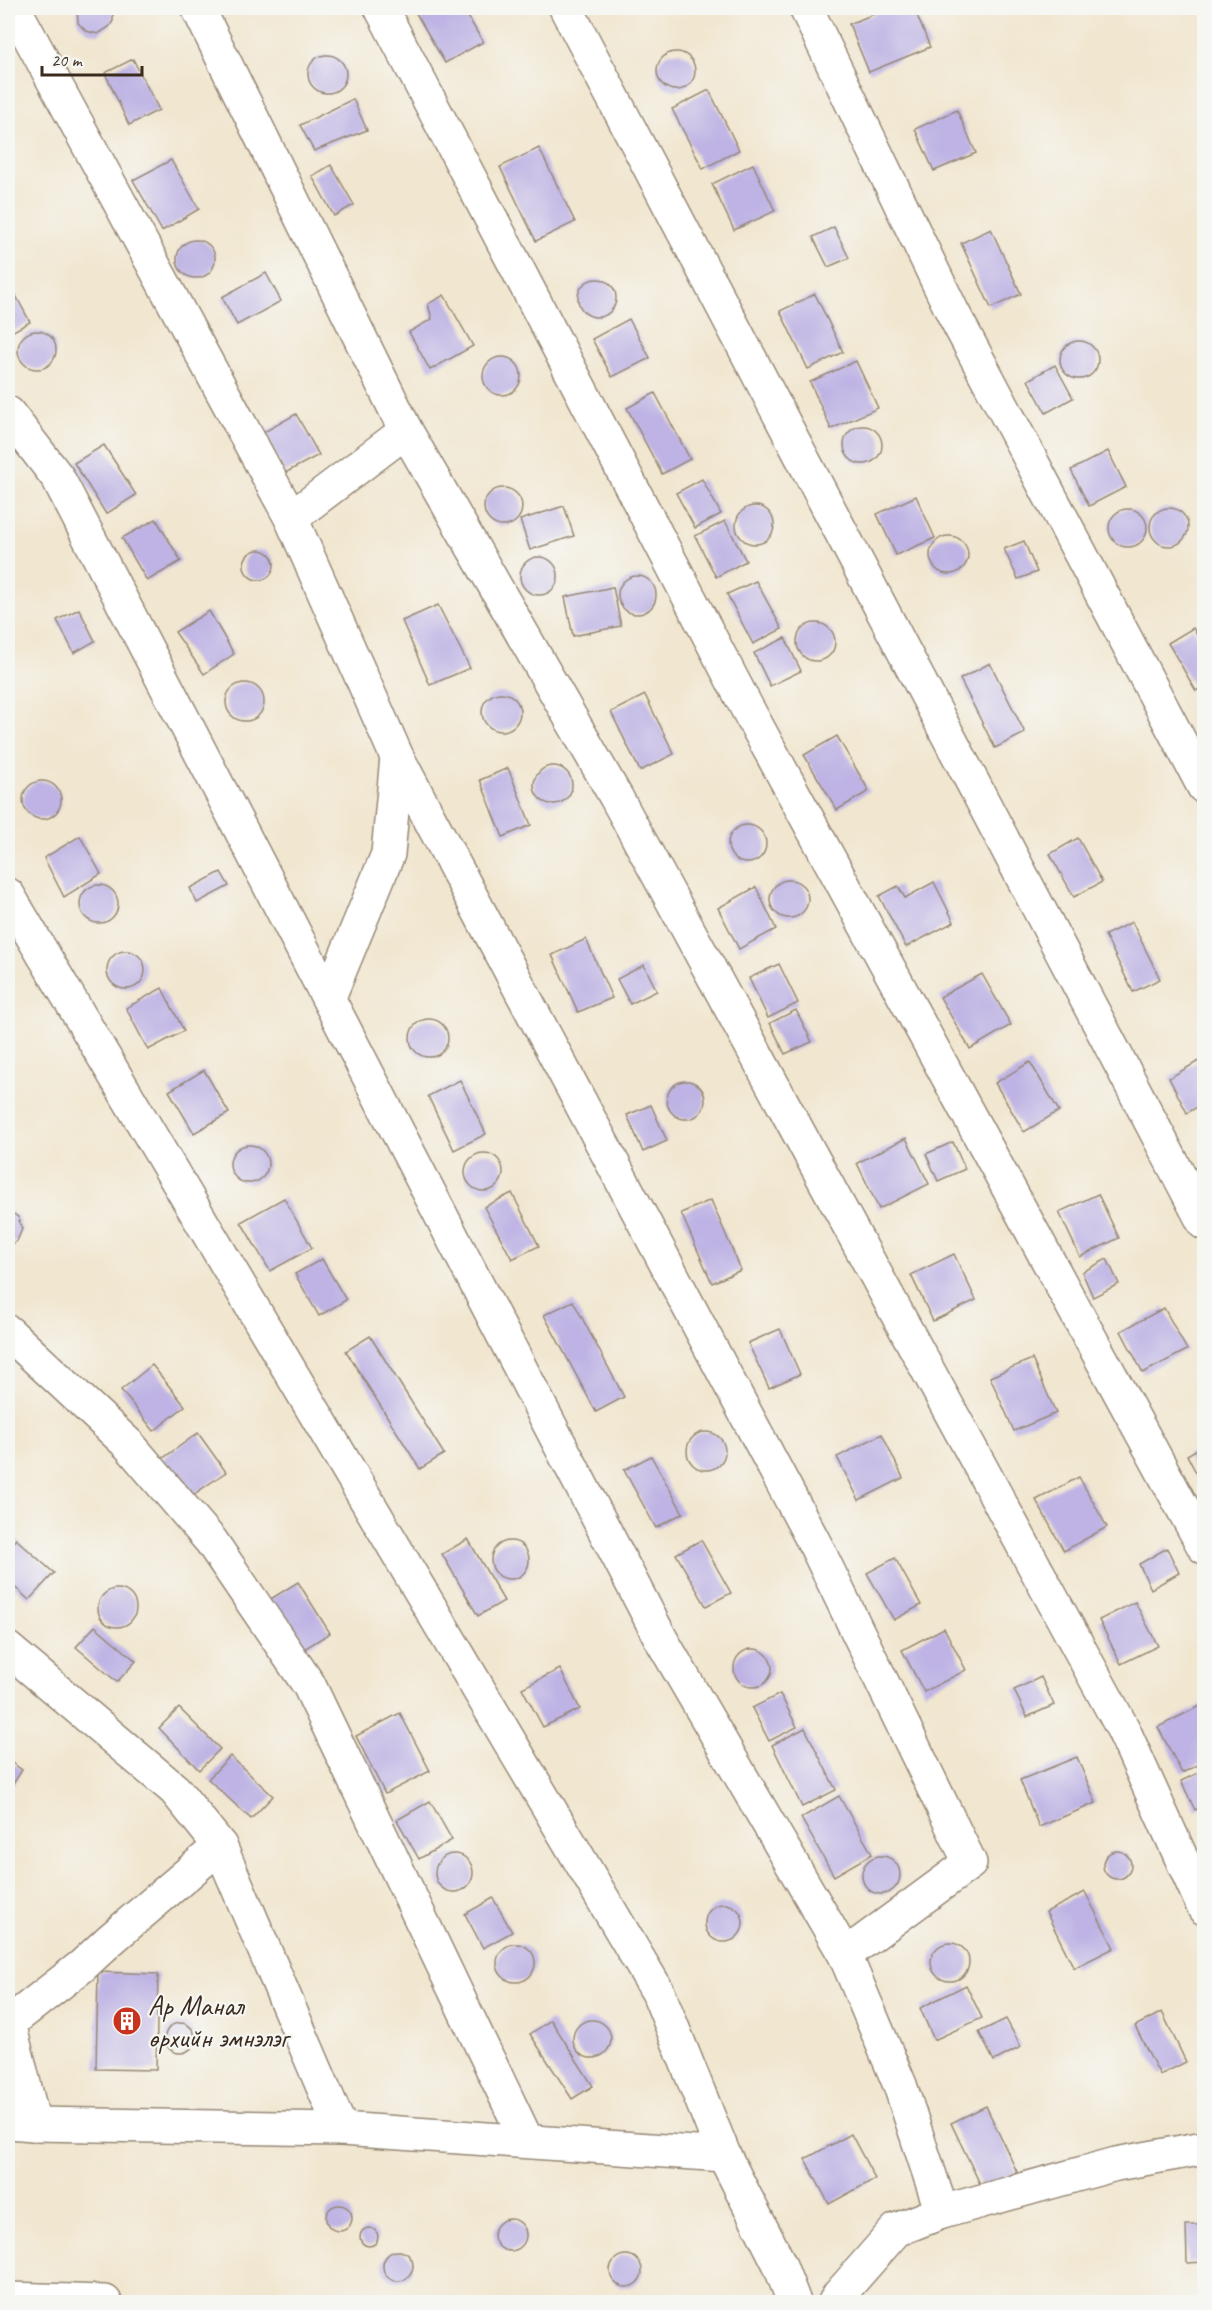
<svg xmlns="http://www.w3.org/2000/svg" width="1212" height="2310" viewBox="0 0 1212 2310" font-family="Caveat,sans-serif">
  <rect width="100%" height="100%" fill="#f6f6f2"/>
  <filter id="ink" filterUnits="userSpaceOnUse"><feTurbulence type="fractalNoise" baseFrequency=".0167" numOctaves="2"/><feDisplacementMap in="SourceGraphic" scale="12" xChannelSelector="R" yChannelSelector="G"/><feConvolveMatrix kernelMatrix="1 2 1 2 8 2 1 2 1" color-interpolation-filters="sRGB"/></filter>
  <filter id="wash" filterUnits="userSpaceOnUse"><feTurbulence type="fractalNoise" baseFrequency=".008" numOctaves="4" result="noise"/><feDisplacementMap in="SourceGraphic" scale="24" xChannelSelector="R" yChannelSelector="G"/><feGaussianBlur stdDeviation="1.35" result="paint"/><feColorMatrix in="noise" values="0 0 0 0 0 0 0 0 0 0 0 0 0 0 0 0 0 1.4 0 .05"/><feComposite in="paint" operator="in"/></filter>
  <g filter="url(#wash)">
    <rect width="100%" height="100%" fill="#f1e6cf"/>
    <g id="blocks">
      <g fill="#beb3e4">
        <polygon points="77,8 113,8 113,21 109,27 98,34 86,31 78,23"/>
        <polygon points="413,8 463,8 483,42 445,63"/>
        <polygon points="889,8 914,8 930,47 869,72 849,24"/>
        <circle cx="676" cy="71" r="19"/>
        <circle cx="327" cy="74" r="19"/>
        <polygon points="133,59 159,110 129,125 105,73"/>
        <polygon points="709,90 739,150 703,169 672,109"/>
        <polygon points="353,99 367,130 314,151 300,125"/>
        <polygon points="957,110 976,153 934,171 915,129"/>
        <polygon points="539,148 575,222 536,241 500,167"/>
        <polygon points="171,160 199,209 162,231 133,180"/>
        <polygon points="753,164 775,211 734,230 712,184"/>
        <polygon points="331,165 354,205 334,216 312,176"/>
        <polygon points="834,227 849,258 828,267 813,237"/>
        <polygon points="991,229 1021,294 991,308 961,243"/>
        <circle cx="196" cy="259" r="19"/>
        <polygon points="266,273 281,301 237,325 222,297"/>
        <circle cx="597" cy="298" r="19"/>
        <polygon points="8,281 30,322 8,334"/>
        <polygon points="815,294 843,352 808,369 780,311"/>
        <polygon points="444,295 473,346 430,370 409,332 432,319 428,304"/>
        <polygon points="629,319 650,358 612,377 592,339"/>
        <circle cx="37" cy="350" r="19"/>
        <circle cx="1079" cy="360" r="19"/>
        <circle cx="502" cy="376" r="19"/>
        <polygon points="856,361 878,408 831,429 810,382"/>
        <polygon points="1055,365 1073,398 1046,413 1028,380"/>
        <polygon points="655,393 690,459 662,474 627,408"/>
        <polygon points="296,414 319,455 285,473 264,432"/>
        <circle cx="863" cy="445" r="19"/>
        <polygon points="104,445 136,495 106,514 74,463"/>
        <polygon points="1108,451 1126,487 1089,506 1071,470"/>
        <polygon points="702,479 721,514 695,528 676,493"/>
        <circle cx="503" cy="507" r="19"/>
        <polygon points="916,496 935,538 896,555 877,514"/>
        <circle cx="755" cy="525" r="19"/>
        <polygon points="564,506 574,536 530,550 520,520"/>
        <circle cx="1169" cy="527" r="19"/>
        <circle cx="1128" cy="528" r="19"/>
        <polygon points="156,519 181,561 147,581 122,538"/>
        <polygon points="725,521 746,561 716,577 695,536"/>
        <circle cx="949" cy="555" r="19"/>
        <polygon points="1024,541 1037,572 1018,579 1004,549"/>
        <circle cx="259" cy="565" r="15"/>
        <circle cx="539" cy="576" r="19"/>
        <circle cx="637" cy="595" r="19"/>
        <polygon points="756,581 782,629 753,644 727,594"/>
        <polygon points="613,587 621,626 573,636 565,597"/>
        <polygon points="438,605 470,668 430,685 402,621"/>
        <polygon points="79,609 95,641 74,653 57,620"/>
        <polygon points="209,611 234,654 204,674 175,632"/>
        <circle cx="816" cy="642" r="19"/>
        <polygon points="1193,628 1204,647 1204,686 1196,691 1168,643"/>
        <polygon points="785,638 801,671 770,686 754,653"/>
        <polygon points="990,663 1025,733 995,748 960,679"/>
        <circle cx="245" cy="702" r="19"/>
        <circle cx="501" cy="712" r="19"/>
        <polygon points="645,695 674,754 640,771 611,712"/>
        <polygon points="837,736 869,791 837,810 804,755"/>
        <circle cx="553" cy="785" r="19"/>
        <polygon points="508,768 531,825 503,837 480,780"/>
        <circle cx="42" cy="800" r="19"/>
        <circle cx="747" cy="844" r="19"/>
        <polygon points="80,836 101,874 64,897 44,858"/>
        <polygon points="1078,838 1102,882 1074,897 1050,854"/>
        <polygon points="221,872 229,886 197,903 190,888"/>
        <circle cx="789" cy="899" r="19"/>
        <polygon points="934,882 954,922 906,947 879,896 898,886 905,898"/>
        <circle cx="99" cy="904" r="19"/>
        <polygon points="756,887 776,929 739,949 718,908"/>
        <polygon points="1132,922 1160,979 1133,992 1105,935"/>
        <polygon points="586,939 612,998 578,1012 552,955"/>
        <circle cx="126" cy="970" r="19"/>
        <polygon points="779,964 798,1003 768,1018 749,978"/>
        <polygon points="644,965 657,991 630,1004 617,979"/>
        <polygon points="982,974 1011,1025 970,1049 940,997"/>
        <polygon points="162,988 184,1031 148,1050 126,1008"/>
        <polygon points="796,1010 812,1042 785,1054 770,1023"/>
        <circle cx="429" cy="1038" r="19"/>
        <polygon points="1204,1058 1204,1103 1187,1113 1169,1078"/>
        <polygon points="1030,1062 1059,1111 1024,1132 995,1083"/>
        <polygon points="204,1070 229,1113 194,1133 169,1091"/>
        <polygon points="460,1080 486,1134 454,1150 428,1096"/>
        <circle cx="686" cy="1100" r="19"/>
        <polygon points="651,1105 667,1141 643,1152 627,1115"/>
        <polygon points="906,1138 929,1184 879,1209 857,1163"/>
        <polygon points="953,1142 965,1169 938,1181 926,1154"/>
        <circle cx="249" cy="1164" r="19"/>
        <circle cx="484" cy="1172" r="19"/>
        <polygon points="512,1193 539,1246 512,1259 484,1207"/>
        <polygon points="1098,1194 1119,1238 1080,1257 1059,1212"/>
        <polygon points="284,1198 312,1248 270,1271 241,1222"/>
        <polygon points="711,1200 741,1270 712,1283 681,1213"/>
        <polygon points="8,1210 18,1217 22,1229 17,1241 8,1247"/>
        <polygon points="954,1254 976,1300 933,1321 911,1275"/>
        <polygon points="322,1259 346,1300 319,1316 295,1274"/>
        <polygon points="1107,1259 1119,1284 1093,1297 1082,1272"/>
        <polygon points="573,1301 624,1397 596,1412 544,1315"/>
        <polygon points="1164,1308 1187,1350 1143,1373 1121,1331"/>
        <polygon points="780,1329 800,1374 769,1388 748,1343"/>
        <polygon points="370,1336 444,1454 420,1469 346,1351"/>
        <polygon points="1032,1359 1056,1413 1014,1431 990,1377"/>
        <polygon points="152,1365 185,1406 154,1431 121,1390"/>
        <circle cx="706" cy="1451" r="19"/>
        <polygon points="198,1433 226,1472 190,1497 162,1459"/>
        <polygon points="882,1434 903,1478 859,1500 837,1457"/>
        <polygon points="1204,1445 1204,1488 1187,1455"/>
        <polygon points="651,1456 683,1513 656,1528 624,1470"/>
        <polygon points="1079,1477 1107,1527 1064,1551 1036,1500"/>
        <polygon points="16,1539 54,1573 29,1600 8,1581 8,1549"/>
        <polygon points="468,1539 504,1601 478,1616 442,1554"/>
        <polygon points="701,1540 731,1593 706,1606 676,1554"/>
        <circle cx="510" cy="1560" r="19"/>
        <polygon points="1167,1548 1179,1573 1151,1589 1139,1564"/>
        <polygon points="895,1558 921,1605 894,1620 867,1573"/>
        <polygon points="298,1582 330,1633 301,1651 269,1600"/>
        <circle cx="117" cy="1608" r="19"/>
        <polygon points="1135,1602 1158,1646 1121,1664 1099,1620"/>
        <polygon points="95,1626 136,1661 117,1682 76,1647"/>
        <polygon points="944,1628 966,1670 924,1692 902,1650"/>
        <circle cx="753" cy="1668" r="19"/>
        <polygon points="560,1669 580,1709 543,1727 522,1688"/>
        <polygon points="1041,1677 1054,1705 1027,1717 1014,1690"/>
        <polygon points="780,1694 797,1727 769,1741 752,1708"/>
        <polygon points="1204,1704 1204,1762 1182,1773 1158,1727"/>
        <polygon points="179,1708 220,1749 199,1770 159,1728"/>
        <polygon points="400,1713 430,1771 385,1794 356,1736"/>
        <polygon points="805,1728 836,1790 802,1807 772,1745"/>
        <polygon points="230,1756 273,1796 251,1819 208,1779"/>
        <polygon points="1077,1757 1096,1803 1039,1827 1020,1780"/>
        <polygon points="8,1760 22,1770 8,1792"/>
        <polygon points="1204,1770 1204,1805 1195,1810 1181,1781"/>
        <polygon points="839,1796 872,1854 834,1876 801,1818"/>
        <polygon points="430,1801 452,1840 419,1859 397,1820"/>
        <circle cx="1117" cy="1865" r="14"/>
        <circle cx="454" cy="1873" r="19"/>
        <circle cx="881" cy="1875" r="19"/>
        <polygon points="1085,1892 1114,1948 1074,1968 1046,1912"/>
        <polygon points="493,1898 512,1932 483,1948 465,1914"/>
        <circle cx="724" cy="1923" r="19"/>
        <circle cx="950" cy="1962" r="19"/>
        <circle cx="516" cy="1963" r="19"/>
        <polygon points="98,1972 158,1974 156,2070 96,2069"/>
        <polygon points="966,1985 982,2018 934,2040 920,2008"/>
        <polygon points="1162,2012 1186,2062 1160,2075 1135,2026"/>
        <polygon points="1006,2019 1021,2047 994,2061 979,2032"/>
        <circle cx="592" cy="2039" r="19"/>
        <polygon points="551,2020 593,2086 572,2099 530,2034"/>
        <circle cx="180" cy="2038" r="15"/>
        <polygon points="986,2106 1017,2172 982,2188 951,2123"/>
        <polygon points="851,2134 875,2179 829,2204 805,2159"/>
        <circle cx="339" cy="2218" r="13"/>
        <circle cx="510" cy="2235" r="16"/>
        <polygon points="1186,2225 1204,2225 1204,2262 1187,2263"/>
        <circle cx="369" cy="2237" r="9"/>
        <circle cx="398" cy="2266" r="15"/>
        <circle cx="626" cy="2271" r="16"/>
      </g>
    </g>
  </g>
  <g filter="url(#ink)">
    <use href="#blocks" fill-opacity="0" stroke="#968876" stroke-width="1.5"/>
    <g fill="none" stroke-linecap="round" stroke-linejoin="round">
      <g stroke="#968876" stroke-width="36">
        <g id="minor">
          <polyline points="14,8 291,518 397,757 817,1548 970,1863 845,1955"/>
          <polyline points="198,8 406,431 616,797 1123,1729 1204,1908"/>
          <polyline points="381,8 747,708 1204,1547"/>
          <polyline points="566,8 1204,1223"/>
          <polyline points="806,8 952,311 1204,787"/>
          <polyline points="8,413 58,478 661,1639 845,1955 900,2085 942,2212"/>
          <polyline points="291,518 406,431"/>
          <polyline points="8,895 658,1992 724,2155 779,2263 794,2302"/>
          <polyline points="329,997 388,854 397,757"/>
          <polyline points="8,1332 129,1445 211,1541 309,1685 527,2141"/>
          <polyline points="8,1649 175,1790 220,1846 341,2129"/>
          <polyline points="8,2022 9,2023 34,2124"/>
          <polyline points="9,2023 82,1966 110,1940 220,1846"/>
          <polyline points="8,2122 34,2124 341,2129 724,2155"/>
          <polyline points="8,2299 105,2302"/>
          <polyline points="835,2302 839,2295 896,2230 942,2212 1116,2164 1204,2148"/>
        </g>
      </g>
      <use href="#minor" stroke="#fff" stroke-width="33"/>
    </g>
  </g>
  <defs>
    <g id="building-disc" transform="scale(1.5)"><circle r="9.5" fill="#c8321e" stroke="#f6f6f2"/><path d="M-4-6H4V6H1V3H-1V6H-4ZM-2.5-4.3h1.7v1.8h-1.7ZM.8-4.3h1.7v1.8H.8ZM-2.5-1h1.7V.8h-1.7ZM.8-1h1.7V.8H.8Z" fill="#fff"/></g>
  </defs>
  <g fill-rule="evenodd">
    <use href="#building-disc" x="127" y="2021"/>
  </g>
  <g text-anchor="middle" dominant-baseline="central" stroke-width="4.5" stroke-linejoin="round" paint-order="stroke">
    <g font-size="28" fill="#3b2a1e" stroke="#f6f6f2" text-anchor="start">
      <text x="148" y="2005">Ар Манал<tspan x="148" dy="32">өрхийн эмнэлэг</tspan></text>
    </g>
  </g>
  <rect width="1212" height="2310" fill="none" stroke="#f6f6f2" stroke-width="30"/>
  <path d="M42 66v9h100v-9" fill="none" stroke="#3b2a1e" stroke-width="3"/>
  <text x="51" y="66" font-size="18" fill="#3b2a1e" stroke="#f6f6f2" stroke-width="4.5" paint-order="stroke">20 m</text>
</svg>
